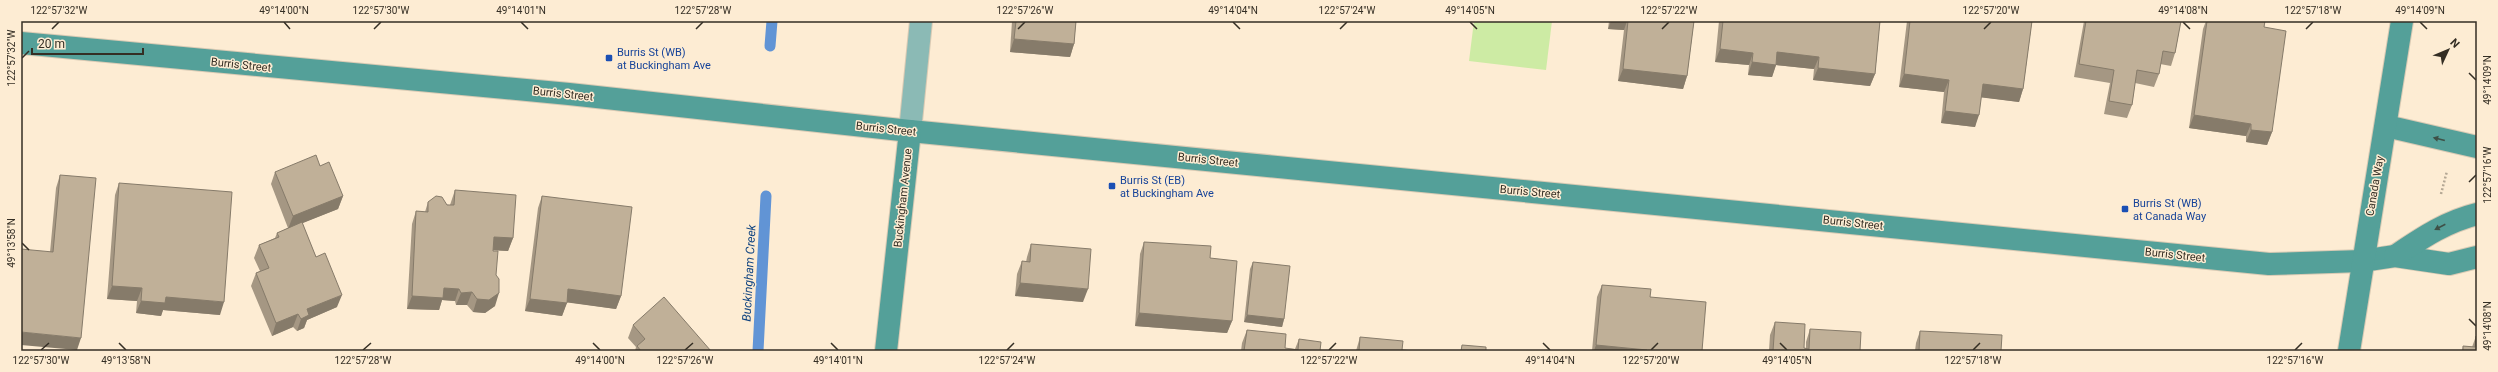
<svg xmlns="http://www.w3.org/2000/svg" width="2498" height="372" viewBox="0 0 2498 372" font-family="Roboto,sans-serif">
  <rect width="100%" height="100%" fill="#fdecd3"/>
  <polygon fill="#cdeba4" points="1474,21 1552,21 1546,70 1469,61"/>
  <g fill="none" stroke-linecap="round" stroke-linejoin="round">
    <g stroke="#6194d5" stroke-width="11">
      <polyline points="770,46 772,21"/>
      <polyline points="758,351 766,196"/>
    </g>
    <g stroke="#d9cab4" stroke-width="24">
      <polyline id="street" points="910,131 921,21"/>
    </g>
    <g stroke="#d9cab4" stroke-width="24">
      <g id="secondary">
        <polyline points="21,43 569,94 910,131 2269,264 2362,261 2395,256 2449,264 2477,257"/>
        <polyline points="2386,126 2477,147"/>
        <path d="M 2395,256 C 2422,238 2445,222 2477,214"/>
        <polyline points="886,351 910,131"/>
        <polyline points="2349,351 2402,21"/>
      </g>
    </g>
    <polyline stroke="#b4a794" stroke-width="2.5" stroke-dasharray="2 2" stroke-linecap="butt" points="2441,194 2447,171"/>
    <use href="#street" stroke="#8bbab5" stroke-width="22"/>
    <use href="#secondary" stroke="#54a099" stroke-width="22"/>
  </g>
  <g fill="#a59783">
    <polygon points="1012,21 1076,21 1074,44 1070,57 1010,52"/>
    <polygon points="1609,21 1694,21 1687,76 1683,89 1618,81 1624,30 1608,29"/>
    <polygon points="1719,21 1880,21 1875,74 1870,86 1813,80 1814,69 1776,65 1772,77 1748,75 1749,65 1715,62"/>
    <polygon points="1907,21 2032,21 2023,89 2019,102 1981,97 1975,127 1941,123 1944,92 1899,87"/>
    <polygon points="2084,21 2181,21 2175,53 2171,66 2160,64 2159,74 2154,87 2135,83 2132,105 2127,118 2104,114 2110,83 2074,77"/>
    <polygon points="2206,21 2265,21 2264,27 2272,132 2267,145 2246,142 2246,136 2189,128 2203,29"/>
    <polygon points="320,166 343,196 338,209 302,223 337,307 307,320 304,328 297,331 293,327 272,336 251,286 256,273 260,271 254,258 259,245 275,238 277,233 288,228 271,184 275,172"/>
    <polygon points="60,175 77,350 50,252 56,188"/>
    <polygon points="119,183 220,315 163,310 161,316 136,313 137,301 107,299 115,195"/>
    <polygon points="455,190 513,238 508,251 493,250 496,275 495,306 485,313 473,312 467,305 456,305 455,301 442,300 439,310 407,309 412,224 416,211 425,212 428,202 450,205"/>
    <polygon points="542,196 621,296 616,309 567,302 562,316 525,311 538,208"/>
    <polygon points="1144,242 1210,258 1232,321 1227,333 1135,326 1140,254"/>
    <polygon points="1031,244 1083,302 1015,296 1017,274 1022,261 1026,262 1027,257"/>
    <polygon points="1253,262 1284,319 1282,327 1244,322 1250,269"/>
    <polygon points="1602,285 1650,297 1702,351 1592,351 1597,297"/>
    <polygon points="1775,322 1804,348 1806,348 1806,342 1810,329 1860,351 1769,351 1770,335"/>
    <polygon points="633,325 711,351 635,351 636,347 628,338"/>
    <polygon points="1247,330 1285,348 1295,349 1299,339 1320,351 1241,351 1242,343"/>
    <polygon points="1920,331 2001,351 1915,351 1916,343"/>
    <polygon points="2476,336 2477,351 2462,351 2463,346 2472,347"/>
    <polygon points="1360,337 1402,350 1414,351 1356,351"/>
  </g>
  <g fill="#867b6a">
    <polygon points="1611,21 1627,21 1624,30 1608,29"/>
    <polygon points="1014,39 1074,44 1070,57 1010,52"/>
    <polygon points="1720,49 1753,53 1749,65 1715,62"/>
    <polygon points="1777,52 1819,57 1814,69 1776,65 1772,77 1748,75 1752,62"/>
    <polygon points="1818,68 1875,74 1870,86 1813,80"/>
    <polygon points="1623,69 1687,76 1683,89 1618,81"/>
    <polygon points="1904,74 1949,80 1944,92 1899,87"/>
    <polygon points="1983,84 2023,89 2019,102 1978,97"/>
    <polygon points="1945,111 1979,115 1975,127 1941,123"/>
    <polygon points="2194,115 2251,124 2246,136 2189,128"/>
    <polygon points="2251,130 2272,132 2267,145 2246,142"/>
    <polygon points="343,196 338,209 288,229 293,216"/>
    <polygon points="494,237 513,238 508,251 489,250"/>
    <polygon points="1020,283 1088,289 1083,302 1015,296"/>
    <polygon points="112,286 142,288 137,301 107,299"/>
    <polygon points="444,288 459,289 455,301 442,300 439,310 407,309 412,296"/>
    <polygon points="568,289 621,296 616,309 564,302"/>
    <polygon points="472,292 467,305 456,305 461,293"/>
    <polygon points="499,293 495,306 485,313 473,312 477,299"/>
    <polygon points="342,295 337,307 307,320 304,328 297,331 301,319 307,309"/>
    <polygon points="166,297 224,302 220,315 163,310 161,316 136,313 141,301"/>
    <polygon points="530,299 567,303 562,316 525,311"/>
    <polygon points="1139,313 1232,321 1227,333 1135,326"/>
    <polygon points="298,314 293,327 272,336 276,323"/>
    <polygon points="1247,315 1284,319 1282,327 1244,322"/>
    <polygon points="21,332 81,338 77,350 21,345"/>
    <polygon points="1596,345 1647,350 1647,351 1594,351"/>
  </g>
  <g fill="#c0b098" stroke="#867b6a">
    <polygon points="1016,21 1076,21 1074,44 1014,39"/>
    <polygon points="1628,21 1694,21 1687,76 1623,69"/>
    <polygon points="1723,21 1880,21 1875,74 1818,68 1819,57 1777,52 1776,65 1752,62 1753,53 1720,49"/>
    <polygon points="1910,21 2032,21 2023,89 1983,84 1979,115 1945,111 1949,80 1904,74"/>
    <polygon points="2086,21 2181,21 2175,53 2163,51 2159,74 2137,70 2132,105 2109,101 2114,70 2079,64"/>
    <polygon points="2207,21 2265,21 2264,27 2286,31 2272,132 2251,130 2251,124 2194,115"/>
    <polygon points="316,155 320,166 329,162 343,196 293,216 275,172"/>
    <polygon points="60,175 96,178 81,338 21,332 21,249 53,252"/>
    <polygon points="119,183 232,192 224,302 166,297 165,303 141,301 142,288 112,286"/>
    <polygon points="455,190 516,195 513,238 494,237 493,251 498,251 496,275 499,279 499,293 489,300 477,299 472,292 461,293 459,289 444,288 443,298 412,296 416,211 428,212 428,202 436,196 442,197 447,205 454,205"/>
    <polygon points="542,196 632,207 621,296 568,289 567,303 530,299"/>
    <polygon points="302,222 316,257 325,253 342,295 307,309 309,315 301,319 298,314 276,323 256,273 269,268 259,245 279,237 277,233"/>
    <polygon points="1144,242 1211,246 1210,258 1237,261 1232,321 1139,313"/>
    <polygon points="1031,244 1091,249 1088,289 1020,283 1022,261 1030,262"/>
    <polygon points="1253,262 1290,266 1284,319 1247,315"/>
    <polygon points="1602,285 1651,289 1650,297 1706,302 1702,351 1647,351 1647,350 1596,345"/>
    <polygon points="664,297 711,351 641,351 637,346 645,339 633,325"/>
    <polygon points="1775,322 1805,324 1804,348 1809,349 1810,329 1861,332 1860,351 1773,351"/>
    <polygon points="1247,330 1286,334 1285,348 1298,350 1299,339 1321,342 1320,351 1244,351"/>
    <polygon points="1920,331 2002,335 2001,351 1919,351"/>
    <polygon points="2476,336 2477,336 2477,351 2463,351 2463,346 2475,347"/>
    <polygon points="1360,337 1403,341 1402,350 1414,351 1359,351"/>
    <polygon points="1462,345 1486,347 1486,351 1461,351"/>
  </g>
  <defs><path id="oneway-solid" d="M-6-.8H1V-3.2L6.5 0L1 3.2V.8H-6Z"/></defs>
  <g fill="#3e5047">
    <use href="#oneway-solid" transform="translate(2439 139) rotate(-166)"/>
    <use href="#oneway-solid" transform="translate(2440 227) rotate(153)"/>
  </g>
  <path fill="none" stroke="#342e24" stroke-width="1.5" d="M 284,22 L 290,29M 521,22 L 528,29M 1233,22 L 1240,29M 1470,22 L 1477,29M 2183,22 L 2190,29M 2420,22 L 2427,29M 52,29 L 59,22M 374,29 L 381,22M 696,29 L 703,22M 1018,29 L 1025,22M 1340,29 L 1347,22M 1662,29 L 1669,22M 1984,29 L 1991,22M 2306,29 L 2313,22M 22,58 L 29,51M 2469,73 L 2476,80M 2469,182 L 2476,175M 22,243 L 29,250M 2469,319 L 2476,326M 119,343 L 126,350M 593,343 L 600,350M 831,343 L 838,350M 1543,343 L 1550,350M 1780,343 L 1787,350M 41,350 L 49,343M 363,350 L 371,343M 685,350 L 693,343M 1007,350 L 1014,343M 1329,350 L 1336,343M 1651,350 L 1658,343M 1973,350 L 1980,343M 2295,350 L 2302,343"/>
  <g fill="#1a4fb4" stroke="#fdecd3" stroke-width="1.5">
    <rect x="605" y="54" width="8" height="8" rx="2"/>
    <rect x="1108" y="182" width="8" height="8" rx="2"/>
    <rect x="2121" y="205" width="8" height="8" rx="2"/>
  </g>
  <g text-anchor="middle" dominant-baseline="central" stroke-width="3" stroke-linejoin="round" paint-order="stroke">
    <g font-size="11" fill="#164399" stroke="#fdecd3" text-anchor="start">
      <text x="617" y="52">Burris St (WB)<tspan x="617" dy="13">at Buckingham Ave</tspan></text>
      <text x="1120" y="180">Burris St (EB)<tspan x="1120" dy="13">at Buckingham Ave</tspan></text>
      <text x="2133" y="203">Burris St (WB)<tspan x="2133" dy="13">at Canada Way</tspan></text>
    </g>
    <g font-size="11" fill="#342e24" stroke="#fdecd3">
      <text transform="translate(241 65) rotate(6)">Burris Street</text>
      <text transform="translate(563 94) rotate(6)">Burris Street</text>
      <text transform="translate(886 129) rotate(6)">Burris Street</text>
      <text transform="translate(1208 160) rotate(6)">Burris Street</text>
      <text transform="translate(2375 186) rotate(-80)">Canada Way</text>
      <text transform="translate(1530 192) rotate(5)">Burris Street</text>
      <text transform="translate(903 198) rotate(-84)">Buckingham Avenue</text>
      <text transform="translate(1853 223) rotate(6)">Burris Street</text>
      <text transform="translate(2175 255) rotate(6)">Burris Street</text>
    </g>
    <g font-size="12" font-style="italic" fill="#114480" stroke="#fdecd3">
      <text transform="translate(749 273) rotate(-87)">Buckingham Creek</text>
    </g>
  </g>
  <rect width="2498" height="372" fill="none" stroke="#fdecd3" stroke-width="44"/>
  <g transform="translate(2448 50) rotate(46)" stroke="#fdecd3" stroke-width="3" paint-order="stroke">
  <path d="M0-3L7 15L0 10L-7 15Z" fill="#342e24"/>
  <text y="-6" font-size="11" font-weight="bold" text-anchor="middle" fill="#342e24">N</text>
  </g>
  <path d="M32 48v6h111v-6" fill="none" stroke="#342e24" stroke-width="2"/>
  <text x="38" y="48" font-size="12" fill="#342e24" stroke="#fdecd3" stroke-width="3" paint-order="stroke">20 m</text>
  <rect x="22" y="22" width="2454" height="328" fill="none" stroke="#342e24" stroke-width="1.5"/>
  <g font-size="10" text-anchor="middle" fill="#342e24">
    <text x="59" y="14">122°57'32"W</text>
    <text x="284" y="14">49°14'00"N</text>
    <text x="381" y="14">122°57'30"W</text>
    <text x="521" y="14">49°14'01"N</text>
    <text x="703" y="14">122°57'28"W</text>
    <text x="1025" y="14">122°57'26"W</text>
    <text x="1233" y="14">49°14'04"N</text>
    <text x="1347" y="14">122°57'24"W</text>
    <text x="1470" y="14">49°14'05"N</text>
    <text x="1669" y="14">122°57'22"W</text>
    <text x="1991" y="14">122°57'20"W</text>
    <text x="2183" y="14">49°14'08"N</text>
    <text x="2313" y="14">122°57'18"W</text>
    <text x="2420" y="14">49°14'09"N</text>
    <text transform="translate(11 58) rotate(-90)" y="4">122°57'32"W</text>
    <text transform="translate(2487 80) rotate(-90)" y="4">49°14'09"N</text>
    <text transform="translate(2487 175) rotate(-90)" y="4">122°57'16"W</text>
    <text transform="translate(11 243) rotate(-90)" y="4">49°13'58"N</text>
    <text transform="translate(2487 326) rotate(-90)" y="4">49°14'08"N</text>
    <text x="41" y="364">122°57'30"W</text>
    <text x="126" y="364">49°13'58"N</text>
    <text x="363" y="364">122°57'28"W</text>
    <text x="600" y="364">49°14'00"N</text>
    <text x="685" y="364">122°57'26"W</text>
    <text x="838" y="364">49°14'01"N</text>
    <text x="1007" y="364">122°57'24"W</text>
    <text x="1329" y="364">122°57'22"W</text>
    <text x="1550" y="364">49°14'04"N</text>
    <text x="1651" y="364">122°57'20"W</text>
    <text x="1787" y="364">49°14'05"N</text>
    <text x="1973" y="364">122°57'18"W</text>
    <text x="2295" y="364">122°57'16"W</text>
  </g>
</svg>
